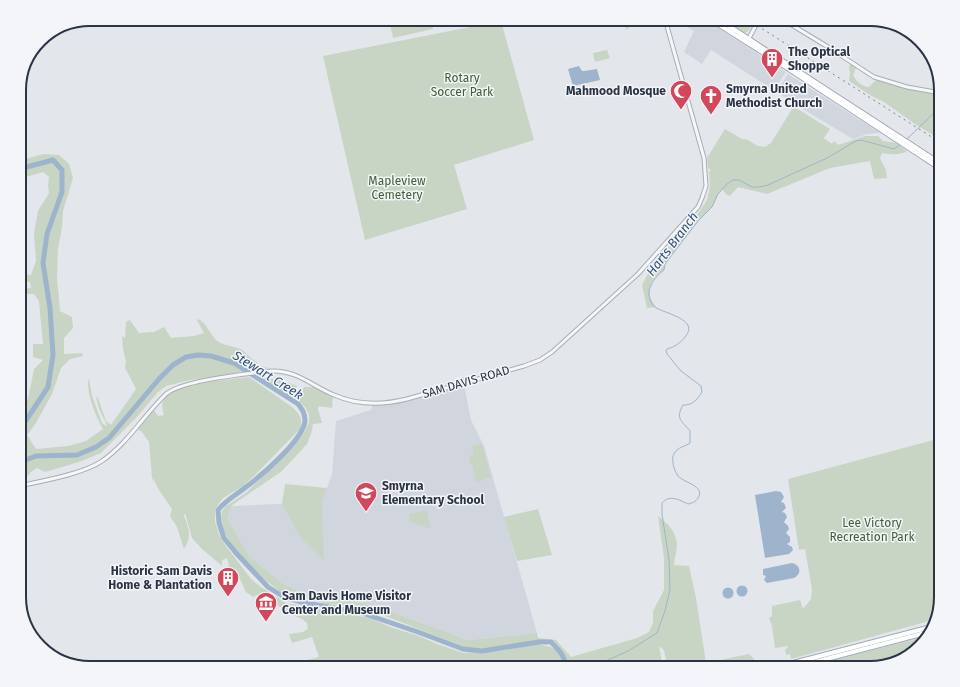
<svg xmlns="http://www.w3.org/2000/svg" width="960" height="687" viewBox="0 0 960 687" font-family="'Fira Sans',sans-serif">
  <rect width="100%" height="100%" fill="#e3e6eb"/>
  <g fill="#d1d5dd">
    <polygon points="675,19 704,19 786,72 774,90 711,50 702,64 684,52 694,31"/>
    <polygon points="788,74 880,133 867,134 853,139 816,117 777,92"/>
    <polygon points="464,385 471,420 484,446 537,633 468,640 378,607 319,595 302,593 282,583 249,556 226,519 231,506 322,502 332,474 336,421 371,410 373,405 404,402"/>
  </g>
  <g fill="#c8d5c4">
    <polygon points="389,19 431,19 433,29 393,38"/>
    <polygon points="438,19 473,19 474,21 439,27"/>
    <polygon points="624,19 628,19 634,23 626,30"/>
    <polygon points="721,19 740,19 752,26 747,32 744,33"/>
    <polygon points="501,21 534,140 454,165 467,209 365,240 323,56"/>
    <polygon points="607,50 610,58 595,62 593,53"/>
    <path d="M 849,62 L 856,68 L 853,75 C 856,81 862,87 869,87 L 876,80 L 887,83 L 941,95 L 941,140 L 915,124 L 884,102 L 870,95 L 849,81 L 850,73 L 849,67 L 850,65 Z"/>
    <path d="M 796,108 L 830,129 L 824,138 L 832,144 L 834,141 L 838,145 L 865,136 L 878,136 L 883,141 L 896,143 L 907,151 C 900,156 890,154 882,153 L 880,158 L 886,170 L 887,178 L 874,179 L 870,161 L 830,168 L 767,194 L 738,187 L 730,196 L 727,195 L 722,189 L 718,194 L 712,207 L 698,221 L 665,264 L 664,270 C 649,281 644,292 656,307 L 647,308 L 642,285 L 652,266 L 699,212 L 707,200 L 710,186 L 709,172 L 711,170 L 708,168 L 707,158 L 725,129 L 742,139 L 746,139 L 758,146 L 765,147 L 771,143 L 792,109 Z"/>
    <path d="M 43,154 L 59,155 L 69,164 L 73,178 L 63,211 L 62,227 L 58,249 L 57,277 L 60,311 L 72,317 L 73,328 L 64,338 L 64,354 L 82,353 L 83,356 L 70,359 L 61,368 L 52,394 L 36,423 L 27,435 L 36,449 L 68,446 L 86,441 L 103,429 C 96,417 85,390 89,378 L 92,396 L 102,423 L 106,426 L 107,425 L 99,409 L 96,397 L 98,398 L 106,421 L 111,425 L 136,389 L 125,368 L 126,361 L 123,349 L 122,336 L 125,338 L 126,322 L 130,320 L 139,333 L 154,332 L 164,327 L 171,338 L 194,336 L 204,333 L 197,320 L 198,319 C 207,323 209,333 216,340 C 225,347 233,345 242,350 C 248,354 250,359 257,362 L 259,366 L 268,368 L 245,373 L 190,380 L 166,386 L 157,393 L 136,418 L 101,453 L 79,462 L 45,472 L 37,468 L 31,472 L 26,478 L 20,477 L 22,472 L 19,469 L 19,408 L 28,399 L 34,369 L 43,360 L 33,357 L 33,344 L 43,344 L 39,301 L 34,294 L 19,294 L 19,289 L 31,288 L 30,282 L 19,281 L 19,274 L 31,275 L 36,261 L 34,233 L 38,211 L 49,193 L 48,186 L 49,177 L 43,172 L 19,179 L 19,161 Z"/>
    <path d="M 249,377 L 292,407 C 300,414 303,419 300,429 L 253,477 L 243,486 L 223,498 L 215,509 L 215,522 L 220,536 L 226,546 L 251,579 L 261,587 L 286,603 L 370,618 L 390,627 L 419,636 L 437,644 L 464,653 L 505,650 L 537,644 L 551,647 L 556,650 L 562,659 L 563,668 L 300,668 L 299,662 L 319,657 L 312,637 L 292,643 L 289,634 L 303,632 L 308,629 L 307,623 L 302,619 L 291,614 L 284,608 L 280,607 L 274,602 L 269,603 L 264,597 L 257,595 L 253,597 L 246,592 L 240,579 L 231,573 L 227,558 L 222,560 L 222,566 L 202,549 L 192,538 L 185,513 L 184,516 C 189,529 192,536 184,549 L 177,527 L 170,516 L 172,509 L 159,490 L 153,478 L 154,483 L 152,478 L 149,442 L 142,432 L 137,429 L 154,410 L 158,416 L 164,415 C 162,408 161,403 165,397 C 177,384 230,379 249,377 Z"/>
    <polygon points="262,378 281,380 297,386 290,396"/>
    <path d="M 304,387 L 313,387 L 333,397 L 332,408 L 319,406 L 318,409 L 322,423 L 313,424 L 311,434 L 307,444 L 282,471 L 231,506 L 227,519 L 249,556 L 282,583 L 302,593 L 319,595 L 378,607 L 468,640 L 537,633 L 538,638 L 556,640 L 571,657 L 637,638 L 649,632 L 653,623 L 653,611 L 664,590 L 664,558 L 658,516 C 668,524 676,531 677,545 C 677,552 674,558 674,565 L 689,566 L 696,598 L 706,663 L 749,654 L 756,661 L 748,662 L 734,668 L 674,668 L 676,667 L 675,664 L 667,665 L 664,650 L 659,646 L 663,668 L 568,668 C 566,657 562,649 554,641 L 538,640 L 480,649 L 465,647 L 380,614 L 342,605 L 327,604 L 306,598 L 301,600 L 286,596 L 265,580 L 239,554 L 231,543 L 223,530 L 221,519 L 222,511 L 225,507 L 247,492 L 290,449 L 305,431 L 309,422 L 309,414 L 305,407 L 297,400 Z"/>
    <polygon points="941,438 941,598 933,620 791,659 790,654 786,655 785,650 788,647 788,646 775,648 772,626 769,618 772,616 772,606 800,600 803,609 811,599 812,589 805,549 799,550 788,479"/>
    <polygon points="482,444 491,477 476,482 472,464 470,464 469,456 474,455 472,446"/>
    <polygon points="285,484 327,488 322,502 324,561 300,537 282,503"/>
    <polygon points="538,509 552,555 517,561 504,517"/>
    <polygon points="427,510 430,528 409,522 409,514"/>
    <polygon points="928,636 927,640 902,661 871,668 803,668"/>
  </g>
  <g fill="#9eb4cc">
    <polygon points="579,66 582,71 584,71 597,69 600,80 573,86 568,69"/>
    <polygon points="776,491 781,492 784,497 781,502 784,503 786,508 782,512 785,513 787,517 784,522 788,526 789,529 786,533 790,537 790,542 787,544 792,547 793,550 789,554 765,558 755,495"/>
    <path d="M 792,563 C 801,565 802,574 794,578 L 767,583 L 764,580 L 766,576 L 763,575 L 763,569 Z"/>
    <circle cx="742" cy="591" r="5.5"/>
    <circle cx="728" cy="593" r="5.5"/>
  </g>
  <g fill="none" stroke-linecap="round" stroke-linejoin="round">
    <g stroke="#9eb4cc" stroke-width="1">
      <polyline points="907,139 937,110 941,102"/>
      <path d="M 590,668 L 628,651 L 657,633 L 665,611 L 670,589 L 669,560 L 662,514 L 662,503 C 670,494 679,500 688,504 C 692,503 696,502 698,498 C 706,486 684,483 678,476 C 675,472 673,466 673,462 C 672,457 673,454 677,450 C 680,447 686,446 690,443 L 690,431 C 682,421 675,419 683,405 C 693,405 696,401 702,392 L 701,386 L 681,371 L 667,354 L 666,351 L 667,349 C 675,347 680,343 685,337 C 701,319 662,313 655,307 C 642,295 652,279 664,270 L 665,264 L 698,221 L 712,207 L 718,194 L 727,184 L 733,180 L 739,180 L 752,187 L 759,187 L 768,185 L 827,158 L 856,141 L 861,140 L 894,149 L 900,145"/>
    </g>
    <g stroke="#9eb4cc" stroke-width="5">
      <polyline points="19,431 48,387 53,355 50,308 43,263 47,234 62,192 62,170 53,160 19,169"/>
      <path d="M 19,458 L 23,461 L 36,456 L 77,455 L 96,447 L 109,438 L 159,379 L 173,365 L 186,357 L 198,355 L 211,356 L 234,363 L 298,404 C 302,409 305,413 305,421 C 303,440 262,475 246,487 C 236,495 226,500 218,510 L 219,523 L 224,538 L 236,553 L 268,587 L 284,597 L 301,602 L 362,613 L 418,632 L 463,649 L 482,651 L 539,642 L 551,642 C 559,650 565,656 566,668"/>
    </g>
    <g stroke="#a8adb6" stroke-width="5">
      <g id="tertiary">
        <polyline points="760,19 765,22 770,19"/>
        <polyline points="782,19 828,47 874,77 907,87 941,93"/>
        <polyline points="748,40 756,25 761,20"/>
        <path d="M 19,486 C 42,481 83,474 102,461 C 127,444 144,415 166,394 C 182,380 248,374 271,371 C 297,370 312,386 334,395 C 357,405 383,405 407,399 L 524,366 L 540,360 L 552,352 L 638,274 L 698,207 L 702,198 L 706,186 L 704,158 L 665,19"/>
      </g>
    </g>
    <g stroke="#a2aab7" stroke-width="6">
      <g id="primary">
        <polyline points="710,19 789,69 941,169"/>
        <polyline points="718,19 941,164"/>
        <polyline points="774,668 931,627"/>
        <polyline points="792,668 929,632"/>
      </g>
    </g>
    <use href="#tertiary" stroke="#f6f7f9" stroke-width="3"/>
    <use href="#primary" stroke="#fff" stroke-width="4"/>
    <polyline stroke="#7c8595" stroke-width="1" stroke-dasharray="2 4" stroke-linecap="butt" points="747,19 941,143"/>
  </g>
  <defs>
    <g id="building-pin" transform="scale(1.15)"><path d="M0 17L-7.5 6A9.5 9.5 0 1 1 7.5 6Z" fill="#d1475b" stroke="#f3f5f8"/><path d="M-4-6H4V6H1V3H-1V6H-4ZM-2.5-4.3h1.7v1.8h-1.7ZM.8-4.3h1.7v1.8H.8ZM-2.5-1h1.7V.8h-1.7ZM.8-1h1.7V.8H.8Z" fill="#fff"/></g>
    <g id="mosque-pin" transform="scale(1.15)"><path d="M0 17L-7.5 6A9.5 9.5 0 1 1 7.5 6Z" fill="#d1475b" stroke="#f3f5f8"/><path d="M3.5-4.9A6 6 0 1 0 3.5 4.9A5 5 0 1 1 3.5-4.9Z" fill="#fff"/></g>
    <g id="church-pin" transform="scale(1.15)"><path d="M0 17L-7.5 6A9.5 9.5 0 1 1 7.5 6Z" fill="#d1475b" stroke="#f3f5f8"/><path d="M-1.2-6h2.4v3.5h3.3v2.4h-3.3V6h-2.4V-.1h-3.3v-2.4h3.3Z" fill="#fff"/></g>
    <g id="school-pin" transform="scale(1.15)"><path d="M0 17L-7.5 6A9.5 9.5 0 1 1 7.5 6Z" fill="#d1475b" stroke="#f3f5f8"/><path d="M0-5L7-2L0 1L-7-2ZM-4 1L0 2.5L4 1V4Q0 6-4 4Z" fill="#fff"/></g>
    <g id="museum-pin" transform="scale(1.15)"><path d="M0 17L-7.5 6A9.5 9.5 0 1 1 7.5 6Z" fill="#d1475b" stroke="#f3f5f8"/><path d="M0-6L6-3V-2H-6V-3ZM-5-1h2V3h-2ZM-1-1h2V3h-2ZM3-1h2V3H3ZM-6 4H6V6H-6Z" fill="#fff"/></g>
  </defs>
  <g fill-rule="evenodd">
    <use href="#building-pin" x="772" y="59"/>
    <use href="#mosque-pin" x="681" y="91"/>
    <use href="#church-pin" x="711" y="96"/>
    <use href="#school-pin" x="366" y="493"/>
    <use href="#building-pin" x="228" y="578"/>
    <use href="#museum-pin" x="266" y="603"/>
  </g>
  <g text-anchor="middle" dominant-baseline="central" stroke-width="3" stroke-linejoin="round" paint-order="stroke">
    <g font-size="12" font-weight="bold" fill="#2a3444" stroke="#f3f5f8" text-anchor="start">
      <text x="788" y="52">The Optical<tspan x="788" dy="14">Shoppe</tspan></text>
      <text x="726" y="89">Smyrna United<tspan x="726" dy="14">Methodist Church</tspan></text>
      <text x="666" y="91" text-anchor="end">Mahmood Mosque</text>
      <text x="382" y="486">Smyrna<tspan x="382" dy="14">Elementary School</tspan></text>
      <text x="212" y="571" text-anchor="end">Historic Sam Davis<tspan x="212" dy="14">Home &amp; Plantation</tspan></text>
      <text x="282" y="596">Sam Davis Home Visitor<tspan x="282" dy="14">Center and Museum</tspan></text>
    </g>
    <g font-size="12" fill="#3f6037" stroke="#f3f5f8">
      <text x="462" y="78">Rotary<tspan x="462" dy="14">Soccer Park</tspan></text>
      <text x="397" y="181">Mapleview<tspan x="397" dy="14">Cemetery</tspan></text>
      <text x="872" y="523">Lee Victory<tspan x="872" dy="14">Recreation Park</tspan></text>
    </g>
    <g font-size="12" fill="#2a3444" stroke="#f3f5f8">
      <text transform="translate(466 382) rotate(-16)">SAM DAVIS ROAD</text>
    </g>
    <g font-size="13" font-style="italic" fill="#335279" stroke="#f3f5f8">
      <text transform="translate(672 244) rotate(-53)">Harts Branch</text>
      <text transform="translate(268 375) rotate(32)">Stewart Creek</text>
    </g>
  </g>
  <path d="M0 0H960V687H0ZM90 26H870A64 64 0 0 1 934 90V597A64 64 0 0 1 870 661H90A64 64 0 0 1 26 597V90A64 64 0 0 1 90 26Z" fill="#f3f5f8" fill-rule="evenodd"/>
  <path fill="none" stroke="#2a3444" stroke-width="2" d="M90 26H870A64 64 0 0 1 934 90V597A64 64 0 0 1 870 661H90A64 64 0 0 1 26 597V90A64 64 0 0 1 90 26Z"/>
</svg>
